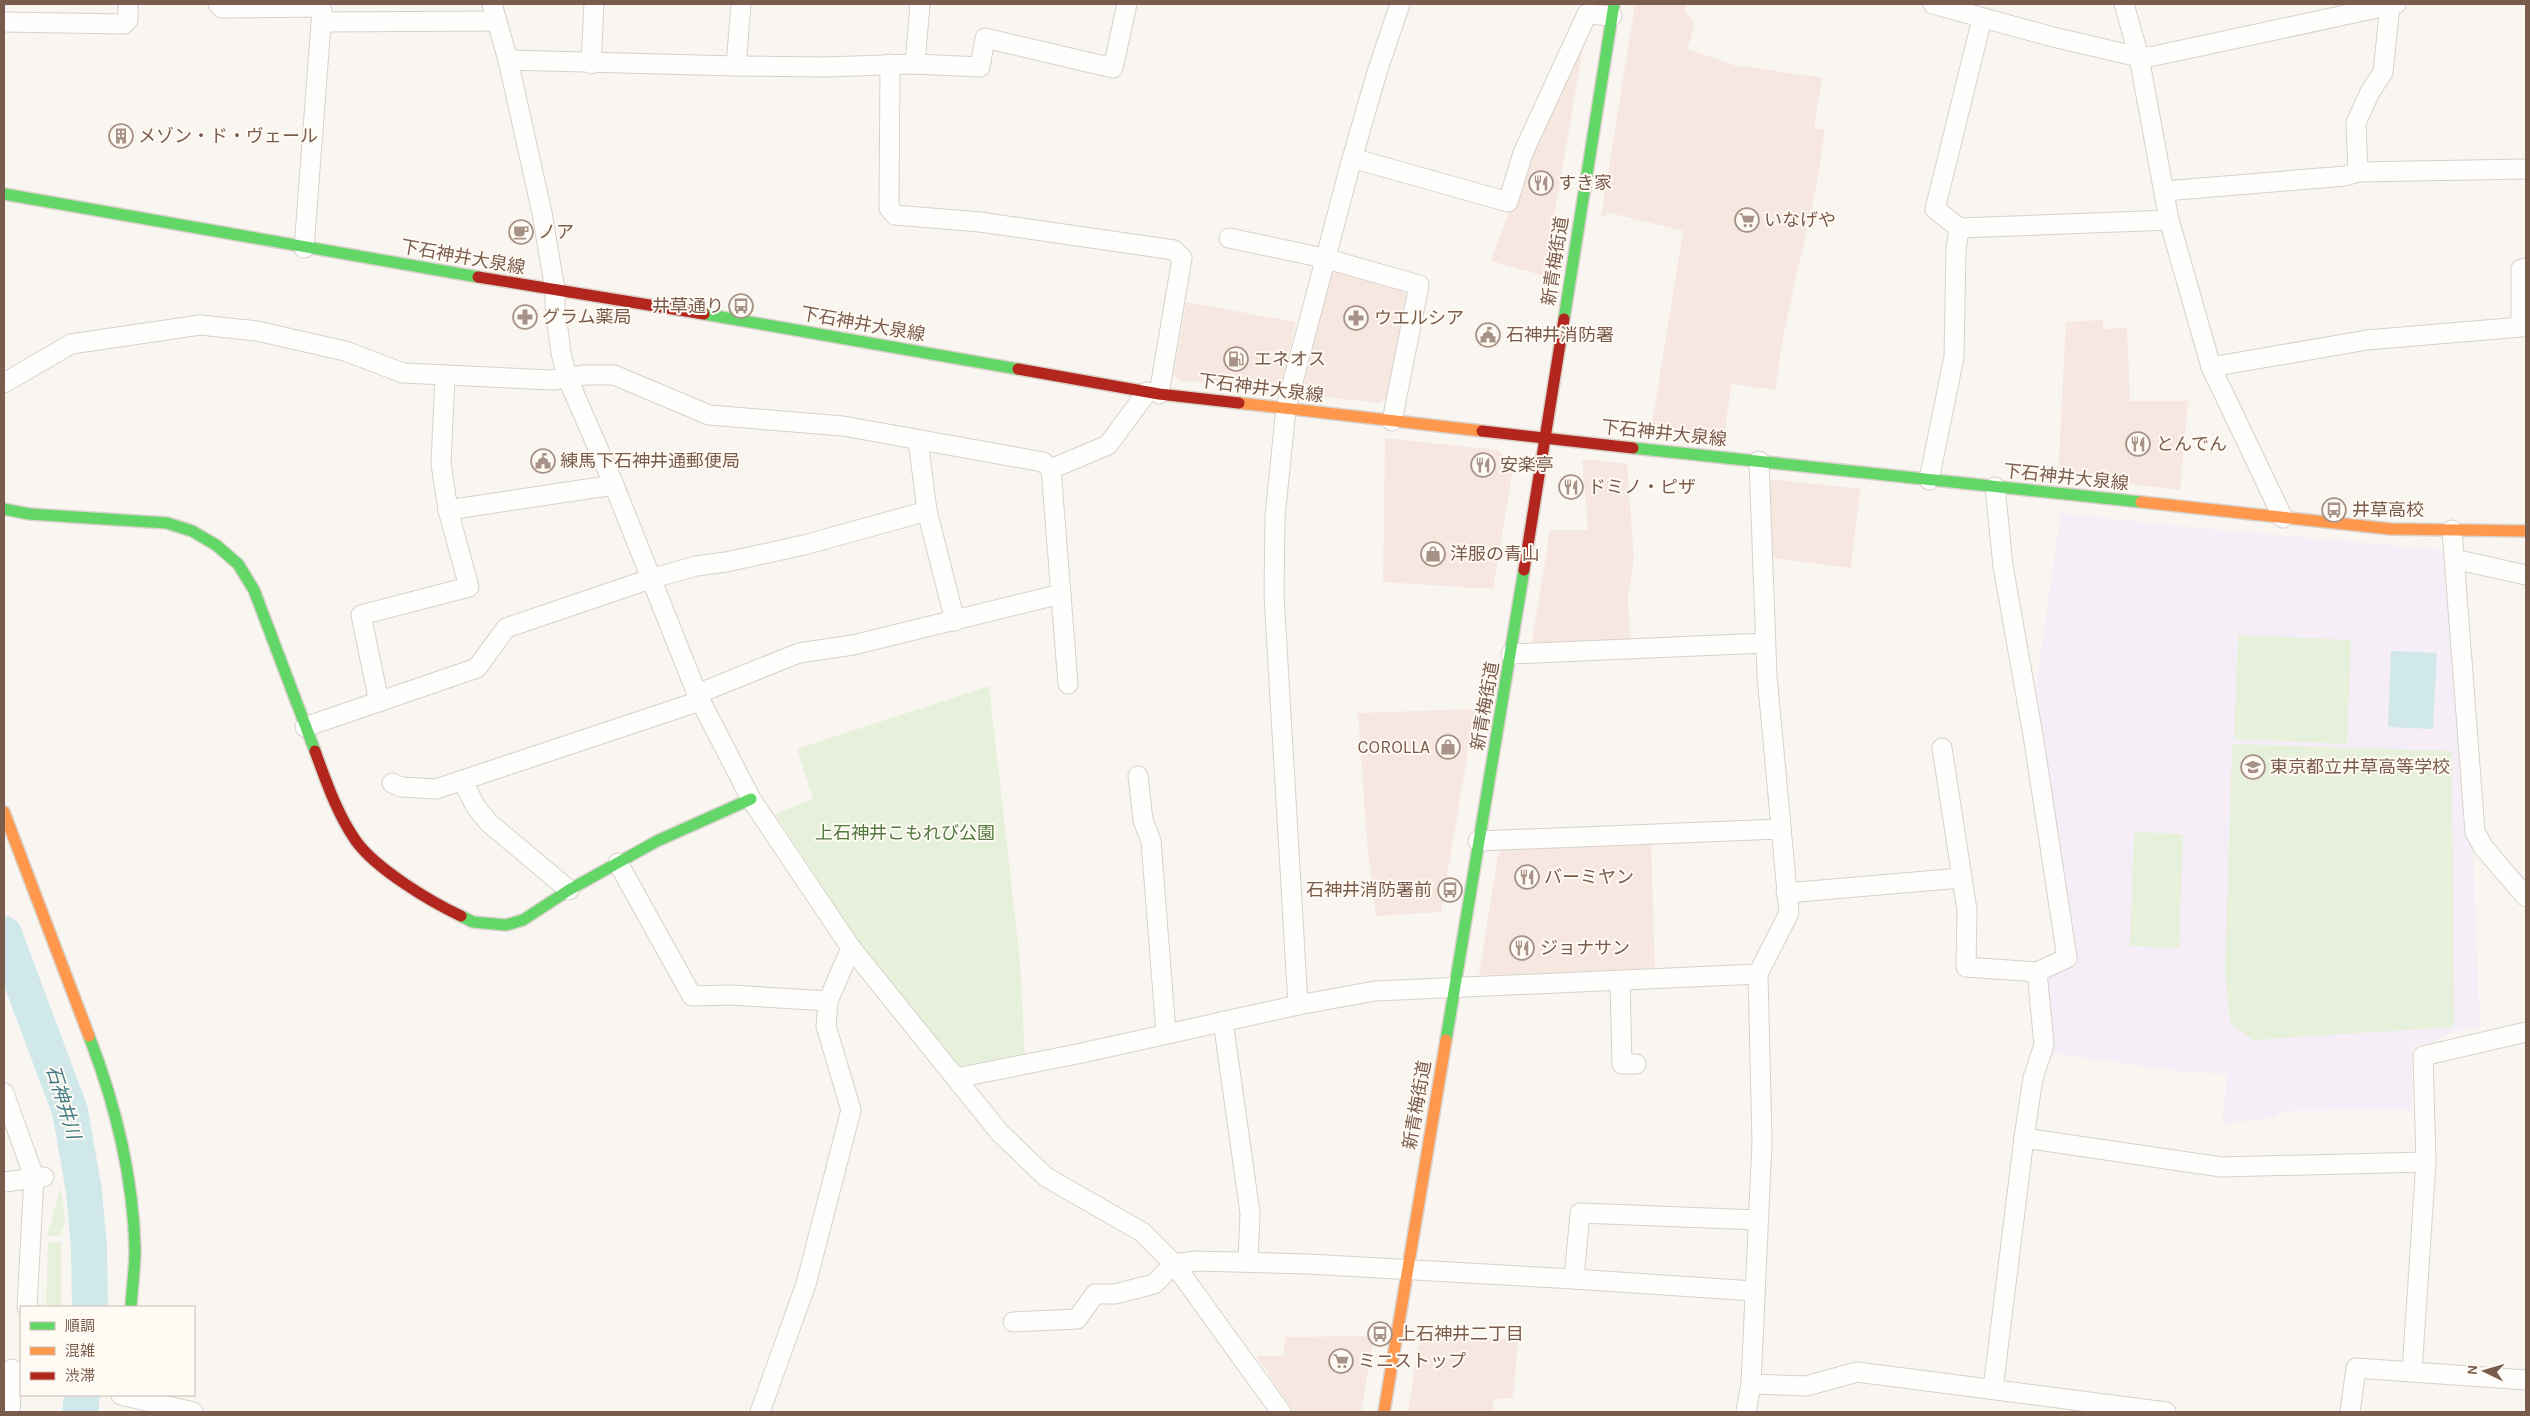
<svg xmlns="http://www.w3.org/2000/svg" width="2530" height="1416" viewBox="0 0 2530 1416" font-family="Karla,'Noto Sans JP',sans-serif">
  <rect width="100%" height="100%" fill="#f9f5f0"/>
  <g fill="#f6e8e1">
    <polygon points="1635,4 1687,4 1685,11 1695,23 1688,49 1742,68 1744,66 1822,78 1814,128 1825,130 1816,189 1784,331 1775,390 1731,384 1724,440 1651,431 1683,231 1610,213 1601,217"/>
    <polygon points="1586,30 1544,276 1491,261 1529,156"/>
    <polygon points="1341,269 1400,286 1406,295 1387,397 1380,403 1304,395 1299,387 1325,279"/>
    <polygon points="1186,302 1296,322 1281,386 1272,391 1179,380 1174,374"/>
    <polygon points="2103,320 2103,329 2127,328 2130,401 2188,401 2180,490 2058,476 2066,322"/>
    <polygon points="1385,438 1498,450 1513,469 1493,589 1383,582"/>
    <polygon points="1582,459 1627,464 1634,557 1628,598 1631,642 1531,648 1550,530 1588,530"/>
    <polygon points="1768,479 1860,489 1851,568 1772,558"/>
    <polygon points="1475,709 1441,912 1376,916 1367,842 1358,713"/>
    <polygon points="1651,843 1655,971 1479,975 1498,855 1504,849"/>
    <polygon points="1420,1335 1518,1340 1513,1398 1493,1399 1493,1412 1408,1412"/>
    <polygon points="1374,1336 1361,1412 1294,1412 1256,1356 1284,1356 1285,1337"/>
  </g>
  <polygon fill="#f6eef6" points="2061,513 2189,527 2446,550 2467,835 2473,851 2480,1027 2449,1033 2436,1041 2412,1046 2412,1110 2279,1111 2278,1117 2222,1124 2227,1074 2182,1072 2050,1053 2045,974 2070,963 2034,699"/>
  <g fill="#e7f0db">
    <polygon points="2238,635 2351,640 2347,744 2234,739"/>
    <polygon points="989,686 1020,961 1025,1058 959,1068 861,946 775,814 813,799 797,749"/>
    <polygon points="2232,744 2452,751 2454,1027 2253,1040 2230,1023 2225,973"/>
    <polygon points="2134,832 2183,834 2179,948 2130,946"/>
    <polygon points="61,1187 65,1221 60,1236 47,1236"/>
    <polygon points="48,1242 61,1243 61,1307 46,1307"/>
  </g>
  <polygon fill="#d0e8ea" points="2391,651 2437,653 2433,729 2388,727"/>
  <g fill="none" stroke-linecap="round" stroke-linejoin="round">
    <g stroke="#d0e8ea" stroke-width="36">
      <polyline points="4,934 70,1111 84,1191 89,1247 90,1307"/>
      <polyline points="80,1412 82,1395"/>
    </g>
    <g stroke="#d7d1cb" stroke-width="21">
      <g id="street">
        <polyline points="218,4 222,8 318,7 322,11 304,248"/>
        <polyline points="492,4 508,60 542,213 555,290 555,306 561,353 567,377 614,485 697,694 751,799 851,948 1000,1133 1046,1177 1142,1232 1174,1264 1281,1412"/>
        <polyline points="1933,4 2053,37 2139,57 2154,56 2396,4"/>
        <polyline points="2124,4 2139,57 2169,220 2211,367 2283,518"/>
        <polyline points="1982,19 1935,209 1959,228 2169,220"/>
        <polyline points="4,22 124,24 128,20 128,4"/>
        <polyline points="321,22 497,21"/>
        <polyline points="508,60 736,66 825,67 915,64 980,67 985,38 1113,68 1127,4"/>
        <polyline points="591,64 594,4"/>
        <polyline points="890,64 889,208 895,215 980,222 1174,250 1182,258 1159,394"/>
        <polyline points="915,64 920,4"/>
        <polyline points="736,66 741,4"/>
        <polyline points="1352,158 1508,202 1523,153 1587,14 1612,16"/>
        <polyline points="2358,172 2356,123 2370,92 2383,72 2390,5"/>
        <polyline points="2164,191 2345,176 2358,172 2526,169"/>
        <polyline points="1229,238 1324,258 1419,285 1392,421"/>
        <polyline points="2211,367 2367,340 2521,327 2521,269 2526,268"/>
        <polyline points="4,383 71,344 200,325 257,331 345,351 403,373 552,380 585,375 614,375 709,415 843,426 1043,462 1051,469 1068,684"/>
        <polyline points="918,440 927,511 955,621"/>
        <polyline points="1051,469 1108,445 1147,392"/>
        <polyline points="1929,480 1954,357 1956,250 1959,228"/>
        <polyline points="448,510 614,485"/>
        <polyline points="2452,530 2475,832 2484,848 2526,897"/>
        <polyline points="2454,559 2526,575"/>
        <polyline points="1511,654 1765,643"/>
        <polyline points="697,694 799,653 853,645 1061,594"/>
        <polyline points="379,702 361,615 469,587 448,510 441,464 445,376"/>
        <polyline points="305,727 477,668 506,628 650,579 696,566 726,562 804,545 927,511"/>
        <polyline points="1942,748 1967,910 1966,967 2037,972"/>
        <polyline points="1138,776 1143,820 1151,841 1166,1033"/>
        <polyline points="462,780 476,807 489,823 569,890"/>
        <polyline points="392,783 401,787 436,789 700,701"/>
        <polyline points="1478,841 1781,829"/>
        <polyline points="618,863 692,996 730,995 828,1001"/>
        <polyline points="1786,893 1961,878"/>
        <polyline points="1620,981 1622,1064 1636,1064"/>
        <polyline points="1298,1005 1274,595 1275,517 1286,408 1350,166 1377,72 1400,4"/>
        <polyline points="1223,1021 1250,1213 1248,1262"/>
        <polyline points="956,1078 1082,1053 1298,1005 1375,991 1758,974"/>
        <polyline points="4,1093 34,1177 27,1307"/>
        <polyline points="2024,1138 2221,1167 2426,1162"/>
        <polyline points="4,1182 44,1177"/>
        <polyline points="1574,1279 1580,1213 1758,1220"/>
        <polyline points="1013,1322 1077,1319 1095,1294 1115,1294 1154,1284 1174,1264 1196,1261 1308,1264 1574,1279 1754,1291"/>
        <polyline points="2412,1372 2426,1162 2423,1056 2526,1032"/>
        <polyline points="1751,1384 1806,1386 1857,1372 2166,1412"/>
        <polyline points="1993,1389 2024,1138 2033,1078 2044,1045 2037,972 2067,958 2033,735 2003,566 1995,487"/>
        <polyline points="121,1395 193,1412"/>
        <polyline points="10,1412 12,1369"/>
        <polyline points="760,1412 806,1284 851,1110 826,1026 828,1001 851,948"/>
        <polyline points="1746,1412 1751,1384 1762,1142 1758,974 1789,913 1767,676 1759,461"/>
        <polyline points="2350,1412 2356,1368 2526,1380"/>
      </g>
    </g>
    <g stroke="#d9d2cb" stroke-width="14">
      <g id="fast">
        <polyline points="4,194 478,277"/>
        <polyline points="704,314 1018,369"/>
        <polyline points="1564,319 1614,4"/>
        <polyline points="1633,448 2141,502"/>
        <polyline points="4,509 29,514 167,523 192,531 216,545 238,564 254,590 315,751"/>
        <polyline points="461,916 473,922 506,925 523,920 569,890 657,841 751,799"/>
        <path d="M 89,1036 C 115,1103 133,1177 135,1249 C 135,1268 132,1288 131,1307"/>
        <polyline points="1446,1040 1524,570"/>
      </g>
    </g>
    <g stroke="#d9d2cb" stroke-width="14">
      <g id="slow">
        <polyline points="1239,403 1482,431"/>
        <polyline points="2141,502 2391,529 2526,531"/>
        <polyline points="4,812 89,1036"/>
        <polyline points="1384,1412 1446,1040"/>
      </g>
    </g>
    <g stroke="#d9d2cb" stroke-width="14">
      <g id="jam">
        <polyline points="478,277 704,314"/>
        <polyline points="1018,369 1159,394 1239,403"/>
        <polyline points="1482,431 1633,448"/>
        <polyline points="1524,570 1564,319"/>
        <path d="M 315,751 C 326,781 337,814 356,841 C 376,869 431,902 461,916"/>
      </g>
    </g>
    <use href="#street" stroke="#fefefd" stroke-width="19"/>
    <use href="#fast" stroke="#63d668" stroke-width="11"/>
    <use href="#slow" stroke="#ff974d" stroke-width="11"/>
    <use href="#jam" stroke="#b3261e" stroke-width="11"/>
  </g>
  <defs>
    <g id="building-ring" transform="scale(1.25)"><circle r="9.5" fill="#fffaf3" stroke="#a69286" stroke-width="1.5"/><path d="M-4-6H4V6H1V3H-1V6H-4ZM-2.5-4.3h1.7v1.8h-1.7ZM.8-4.3h1.7v1.8H.8ZM-2.5-1h1.7V.8h-1.7ZM.8-1h1.7V.8H.8Z" fill="#a69286"/></g>
    <g id="restaurant-ring" transform="scale(1.25)"><circle r="9.5" fill="#fffaf3" stroke="#a69286" stroke-width="1.5"/><path d="M-5-6h1v4h1v-4h1v4h1v-4h1v5L-1.5 .5V6h-2V.5L-5-1ZM5-6V6H3V1.5H1.5Q1.5-4 5-6Z" fill="#a69286"/></g>
    <g id="supermarket-ring" transform="scale(1.25)"><circle r="9.5" fill="#fffaf3" stroke="#a69286" stroke-width="1.5"/><path d="M-6-5.5h2.5l.6 2H6L4.5 2H-2.5L-4.4-4H-6ZM-1.5 3.2a1.3 1.3 0 1 0 .1 0ZM3 3.2a1.3 1.3 0 1 0 .1 0Z" fill="#a69286"/></g>
    <g id="cafe-ring" transform="scale(1.25)"><circle r="9.5" fill="#fffaf3" stroke="#a69286" stroke-width="1.5"/><path d="M-5.5-4.5H6V0H3Q3 3.5 0 3.5H-2.5Q-5.5 3.5-5.5 0ZM3-3.2v2h1.7v-2ZM-6 4.5H4V6H-6Z" fill="#a69286"/></g>
    <g id="bus-ring" transform="scale(1.25)"><circle r="9.5" fill="#fffaf3" stroke="#a69286" stroke-width="1.5"/><path d="M-5-6H5V4H4V6H2V4H-2V6H-4V4H-5ZM-3.5-4V0h7V-4ZM-3.5 1.2v1.5H-2V1.2ZM2 1.2v1.5H3.5V1.2Z" fill="#a69286"/></g>
    <g id="pharmacy-ring" transform="scale(1.25)"><circle r="9.5" fill="#fffaf3" stroke="#a69286" stroke-width="1.5"/><path d="M-2-6h4v4h4v4h-4v4h-4v-4h-4v-4h4Z" fill="#a69286"/></g>
    <g id="civic-ring" transform="scale(1.25)"><circle r="9.5" fill="#fffaf3" stroke="#a69286" stroke-width="1.5"/><path d="M-.6-6.5H3V-4.5H.6V-3L4-1V1h2V6H-6V1h2V-1L-.6-3ZM-1.2 2.5V6h2.4V2.5Z" fill="#a69286"/></g>
    <g id="fuel-ring" transform="scale(1.25)"><circle r="9.5" fill="#fffaf3" stroke="#a69286" stroke-width="1.5"/><path d="M-5.5-6h7V0h2V4h1.3V-2.5L3-4.5l.8-.8L6-3V5H2.5V1h-1V6h-7ZM-4.2-4.7v3.2H.2V-4.7Z" fill="#a69286"/></g>
    <g id="shop-ring" transform="scale(1.25)"><circle r="9.5" fill="#fffaf3" stroke="#a69286" stroke-width="1.5"/><path d="M-5-2.5h2.3a2.7 3.5 0 0 1 5.4 0H5L5.5 6h-11ZM-1.5-2.5h3a1.5 2.3 0 0 0-3 0Z" fill="#a69286"/></g>
    <g id="school-ring" transform="scale(1.25)"><circle r="9.5" fill="#fffaf3" stroke="#a69286" stroke-width="1.5"/><path d="M0-5L7-2L0 1L-7-2ZM-4 1L0 2.5L4 1V4Q0 6-4 4Z" fill="#a69286"/></g>
  </defs>
  <g fill-rule="evenodd">
    <use href="#building-ring" x="121" y="136"/>
    <use href="#restaurant-ring" x="1541" y="183"/>
    <use href="#supermarket-ring" x="1747" y="220"/>
    <use href="#cafe-ring" x="521" y="232"/>
    <use href="#bus-ring" x="741" y="306"/>
    <use href="#pharmacy-ring" x="525" y="317"/>
    <use href="#pharmacy-ring" x="1356" y="318"/>
    <use href="#civic-ring" x="1488" y="335"/>
    <use href="#fuel-ring" x="1236" y="359"/>
    <use href="#restaurant-ring" x="2138" y="444"/>
    <use href="#civic-ring" x="543" y="461"/>
    <use href="#restaurant-ring" x="1483" y="465"/>
    <use href="#restaurant-ring" x="1571" y="487"/>
    <use href="#bus-ring" x="2334" y="510"/>
    <use href="#shop-ring" x="1433" y="554"/>
    <use href="#shop-ring" x="1448" y="747"/>
    <use href="#school-ring" x="2253" y="767"/>
    <use href="#restaurant-ring" x="1527" y="877"/>
    <use href="#bus-ring" x="1450" y="890"/>
    <use href="#restaurant-ring" x="1522" y="948"/>
    <use href="#bus-ring" x="1380" y="1334"/>
    <use href="#supermarket-ring" x="1341" y="1361"/>
  </g>
  <g text-anchor="middle" dominant-baseline="central" stroke-width="4" stroke-linejoin="round" paint-order="stroke">
    <g font-size="18" fill="#7a5c4d" stroke="#fffaf3" text-anchor="start">
      <text x="138" y="136">メゾン・ド・ヴェール</text>
      <text x="1558" y="183">すき家</text>
      <text x="1764" y="220">いなげや</text>
      <text x="538" y="232">ノア</text>
      <text x="724" y="306" text-anchor="end">井草通り</text>
      <text x="542" y="317">グラム薬局</text>
      <text x="1374" y="318">ウエルシア</text>
      <text x="1506" y="335">石神井消防署</text>
      <text x="1254" y="359">エネオス</text>
      <text x="2156" y="444">とんでん</text>
      <text x="560" y="461">練馬下石神井通郵便局</text>
      <text x="1500" y="465">安楽亭</text>
      <text x="1588" y="487">ドミノ・ピザ</text>
      <text x="2352" y="510">井草高校</text>
      <text x="1450" y="554">洋服の青山</text>
      <text x="1430" y="747" text-anchor="end">COROLLA</text>
      <text x="2270" y="767">東京都立井草高等学校</text>
      <text x="1544" y="877">バーミヤン</text>
      <text x="1432" y="890" text-anchor="end">石神井消防署前</text>
      <text x="1540" y="948">ジョナサン</text>
      <text x="1398" y="1334">上石神井二丁目</text>
      <text x="1358" y="1361">ミニストップ</text>
    </g>
    <g font-size="18" fill="#7a5c4d" stroke="#fffaf3">
      <text transform="translate(463 257) rotate(10)">下石神井大泉線</text>
      <text transform="translate(1555 261) rotate(-81)">新青梅街道</text>
      <text transform="translate(863 324) rotate(10)">下石神井大泉線</text>
      <text transform="translate(1261 388) rotate(7)">下石神井大泉線</text>
      <text transform="translate(1664 433) rotate(6)">下石神井大泉線</text>
      <text transform="translate(2066 477) rotate(6)">下石神井大泉線</text>
      <text transform="translate(1485 706) rotate(-80)">新青梅街道</text>
      <text transform="translate(1417 1105) rotate(-80)">新青梅街道</text>
    </g>
    <g font-size="18" fill="#537a41" stroke="#fffaf3">
      <text x="905" y="833">上石神井こもれび公園</text>
    </g>
    <g font-size="19" font-style="italic" fill="#437c86" stroke="#fffaf3">
      <text transform="translate(63 1102) rotate(73)">石神井川</text>
    </g>
  </g>
  <rect width="2530" height="1416" fill="none" stroke="#7a5c4d" stroke-width="10"/>
  <rect x="20" y="1306" width="175" height="90" fill="#fffaf3" stroke="#cabbb1"/>
  <rect x="30" y="1322" width="25" height="8" fill="#63d668" stroke="#cabbb1"/>
  <text x="65" y="1331" font-size="15" fill="#7a5c4d">順調</text>
  <rect x="30" y="1347" width="25" height="8" fill="#ff974d" stroke="#cabbb1"/>
  <text x="65" y="1356" font-size="15" fill="#7a5c4d">混雑</text>
  <rect x="30" y="1372" width="25" height="8" fill="#b3261e" stroke="#cabbb1"/>
  <text x="65" y="1381" font-size="15" fill="#7a5c4d">渋滞</text>
  <g transform="translate(2485 1371) rotate(275)" stroke="#fffaf3" stroke-width="4" paint-order="stroke">
  <path d="M0-4L9 19L0 12L-9 19Z" fill="#7a5c4d"/>
  <text y="-8" font-size="14" font-weight="bold" text-anchor="middle" fill="#7a5c4d">N</text>
  </g>
</svg>
